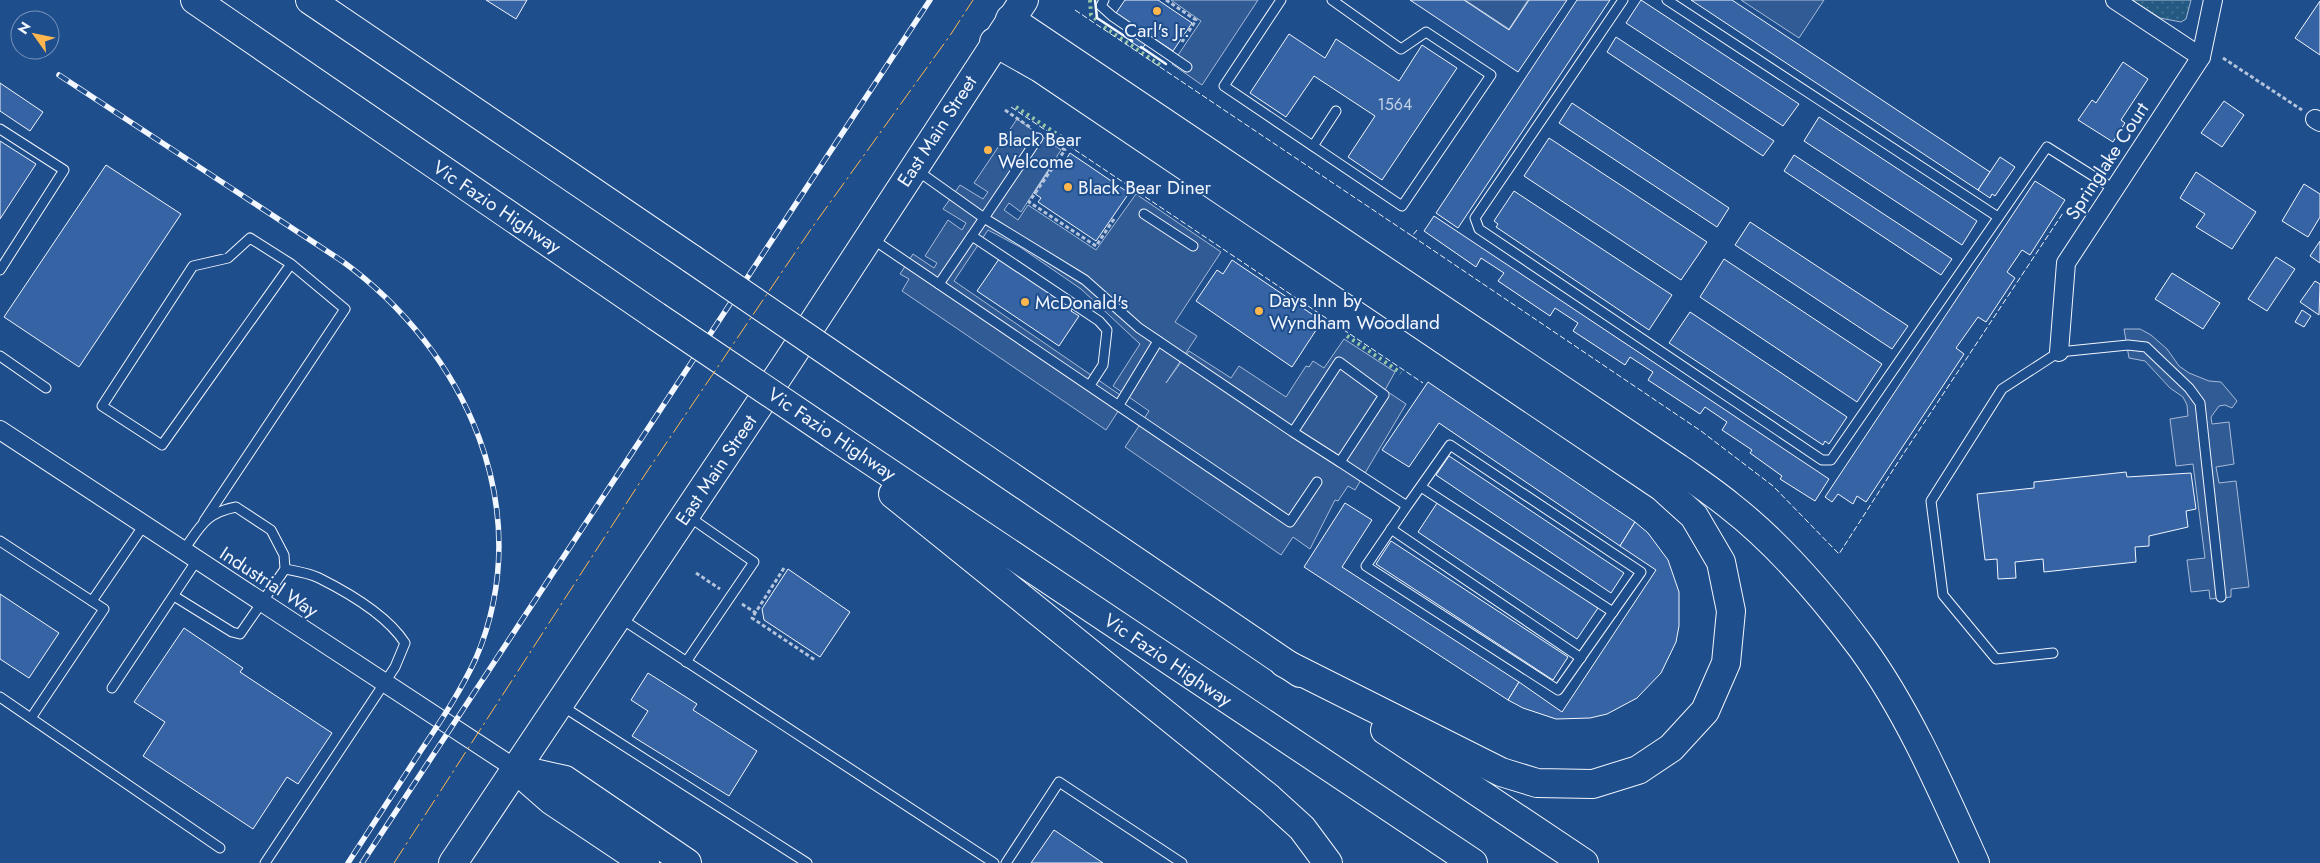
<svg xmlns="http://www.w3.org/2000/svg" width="2320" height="863" viewBox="0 0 2320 863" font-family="Jost,sans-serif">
  <defs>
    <pattern id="grass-dots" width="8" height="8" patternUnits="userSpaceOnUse" patternTransform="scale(1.25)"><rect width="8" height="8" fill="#245a82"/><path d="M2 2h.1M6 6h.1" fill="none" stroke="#447295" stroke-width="1.8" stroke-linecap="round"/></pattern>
  </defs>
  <rect width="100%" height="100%" fill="#1f4e8c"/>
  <polygon fill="url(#grass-dots)" stroke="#a8bbd7" points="2132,0 2191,0 2186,19 2181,22 2160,18"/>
  <g fill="#305b95" stroke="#a8bbd7">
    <polygon points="1171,0 1258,0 1202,85 1172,64 1201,21"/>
    <polygon points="1465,0 1528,0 1509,29"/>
    <polygon points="1741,0 1824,0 1799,38"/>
    <polygon points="1017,119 1061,150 1021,212 1009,203 1004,210 1018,220 1028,205 1096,250 1136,194 1221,252 1175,322 1197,336 1166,383 1189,351 1231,378 1239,366 1286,397 1306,366 1309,367 1313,361 1324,368 1344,339 1395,372 1385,390 1406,404 1355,490 1348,486 1338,501 1335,500 1310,549 1293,537 1281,555 1125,447 1149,411 1113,386 1140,344 1081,289 1020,247 988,230 954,281 1126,399 1106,430 902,291 909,279 900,274 913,254 934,268 937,263 925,256 948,220 962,230 966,223 943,209 960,185 983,199 988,192 974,183"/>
    <polygon points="2124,329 2140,329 2151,335 2167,349 2179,366 2189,373 2209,381 2221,382 2237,401 2232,408 2225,405 2219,406 2211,417 2212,424 2229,422 2234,464 2216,467 2219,483 2236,481 2249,587 2231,589 2231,597 2210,599 2209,590 2191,592 2187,560 2205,558 2193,464 2176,466 2170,419 2188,416 2187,405 2183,397 2170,388 2145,361 2129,358"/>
  </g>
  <g fill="#3563a3" stroke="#f2f6ff">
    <polygon points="486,0 527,0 516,19"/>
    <polygon points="1125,0 1158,0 1192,23 1173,51 1116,13"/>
    <polygon points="1410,0 1464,0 1509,30 1529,0 1567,0 1518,72"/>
    <polygon points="1577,0 1610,0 1458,228 1436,213"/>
    <polygon points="1641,0 1799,104 1783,126 1626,23"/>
    <polygon points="1691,0 1732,0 1990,172 1978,190"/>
    <polygon points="2320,1 2320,55 2295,38"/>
    <polygon points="1138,28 1151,36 1142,49 1130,41"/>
    <polygon points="1289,34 1325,58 1336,39 1399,81 1422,45 1457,68 1382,180 1348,157 1375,116 1314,76 1286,117 1250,93"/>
    <polygon points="1616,37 1774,141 1763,156 1607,52"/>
    <polygon points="2123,62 2148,79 2121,120 2125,123 2113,142 2078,120 2092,100 2096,103"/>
    <polygon points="0,83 43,112 30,131 0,111"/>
    <polygon points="2224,101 2244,115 2222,147 2201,133"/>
    <polygon points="1572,103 1729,208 1717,227 1559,123"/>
    <polygon points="1819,117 1977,221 1962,245 1804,141"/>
    <polygon points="1549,138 1707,242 1681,280 1524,176"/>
    <polygon points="0,141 36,164 0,219"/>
    <polygon points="1070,153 1129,193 1096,241 1038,202 1041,198 1034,193 1055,161 1062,166"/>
    <polygon points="1794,155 1952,259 1941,275 1784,171"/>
    <polygon points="2000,157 2015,167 1995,196 1992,194 1990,198 1978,190"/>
    <polygon points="106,165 181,214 79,367 4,317"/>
    <polygon points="2196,172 2256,212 2232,249 2196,227 2205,214 2180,198"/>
    <polygon points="2035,181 2065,200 2030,255 2022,250 2007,272 2015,278 1986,322 1978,317 1956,348 1964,354 1866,502 1857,496 1853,504 1838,494 1832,502 1825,497"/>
    <polygon points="2304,184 2320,194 2320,217 2308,237 2282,221"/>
    <polygon points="1514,191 1672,295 1649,330 1496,227 1498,224 1494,221"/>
    <polygon points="1434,216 1829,479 1815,501 1780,479 1782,476 1750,453 1752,450 1722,430 1727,422 1705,407 1700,414 1648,380 1653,372 1630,357 1625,365 1573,331 1578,323 1555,308 1550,316 1498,281 1504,273 1481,258 1476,267 1424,231"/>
    <polygon points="1750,222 1908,326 1892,349 1735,245"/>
    <polygon points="2320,241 2320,263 2310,256"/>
    <polygon points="2276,257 2295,269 2267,311 2248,299"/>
    <polygon points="999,259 1076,303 1071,311 1079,316 1059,346 977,291"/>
    <polygon points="1724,259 1882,364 1857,402 1700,297"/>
    <polygon points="1232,260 1322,321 1292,367 1196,301 1217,270 1223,274"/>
    <polygon points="2172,273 2220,303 2203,329 2155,299"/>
    <polygon points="2315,281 2320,284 2319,315 2300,302"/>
    <polygon points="2302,310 2311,316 2304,327 2295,322"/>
    <polygon points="1690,312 1847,417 1829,444 1825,441 1823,445 1669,343"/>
    <polygon points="1428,382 1635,522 1620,546 1439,423 1409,467 1382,450"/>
    <polygon points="1449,456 1624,573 1611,593 1436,475"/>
    <polygon points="2126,472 2127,477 2191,473 2196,509 2186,511 2188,527 2149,536 2149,546 2135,547 2136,562 2044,572 2043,559 2015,562 2016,578 1998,579 1997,559 1985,560 1977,494 2034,488 2034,482"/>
    <polygon points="1439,500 1598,608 1577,639 1418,532"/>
    <polygon points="1345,503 1372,520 1342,567 1519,682 1508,700 1304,567"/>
    <polygon points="1635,522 1648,533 1668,560 1679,592 1679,626 1676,642 1661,673 1637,698 1607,714 1590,718 1556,719 1523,708 1508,700 1519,682 1562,712 1656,570 1620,546"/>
    <polygon points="1391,541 1568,657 1553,680 1376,564"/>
    <polygon points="788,569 850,612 820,657 764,620 762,609"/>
    <polygon points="0,594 59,633 29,678 0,659"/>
    <polygon points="184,628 243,668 240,672 332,733 298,784 287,777 253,829 143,756 165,722 134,702"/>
    <polygon points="648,673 697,704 693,710 757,751 729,796 632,736 648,711 631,700"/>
    <polygon points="1054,830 1103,863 1031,863"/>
  </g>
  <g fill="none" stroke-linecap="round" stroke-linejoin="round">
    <g stroke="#f2f6ff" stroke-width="11">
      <g id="service">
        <polyline points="1104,0 1101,6 1112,16 1187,67"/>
        <polyline points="1281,0 1224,86 1402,206 1491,75 1426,32 1401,49 1332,0"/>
        <polyline points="1623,0 1475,218 1479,229 1822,460 1831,460 2047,147 2114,189"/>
        <polyline points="1667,0 1998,217"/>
        <polyline points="0,129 64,170 0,270"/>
        <polyline points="1038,138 984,218 1085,280 1139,328 1293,432 1339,362 1384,395 1340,462 1293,432"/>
        <polyline points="1313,146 1336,111"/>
        <polyline points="915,169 984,218 939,284"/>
        <polyline points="1144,214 1193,246"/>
        <polyline points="972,236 1099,321 1107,330 1103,365 1090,385"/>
        <polyline points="871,238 1290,522 1317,482"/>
        <polyline points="0,356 46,388"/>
        <polyline points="1119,405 1158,341"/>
        <polyline points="1340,462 1407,506 1450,445 1641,572 1558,690 1366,566 1407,506"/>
        <polyline points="1421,487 1613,612"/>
        <polyline points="204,521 345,309 291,264 250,238 228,258 193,266 102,406 162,445 291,264"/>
        <polyline points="1391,529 1581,658"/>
        <polyline points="0,541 104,609 31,718"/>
        <path d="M 174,596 L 232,632 L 240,634 L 285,569 L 284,555 L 271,530 L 236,507 C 205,513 201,526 183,551"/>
        <polyline points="92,601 144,525"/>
        <polyline points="620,618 994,863"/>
        <polyline points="2053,653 1996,659 1943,595 1931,501 2002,389 2059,352 2128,345 2146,347 2189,388 2200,403 2221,597"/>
        <polyline points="686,662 754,562 688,516"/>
        <polyline points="112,688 197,560"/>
        <polyline points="0,697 220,848"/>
        <polyline points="562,706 807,863"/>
        <path d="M 265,863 L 395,667 L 405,643 C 387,615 349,593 319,578 C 309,573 296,571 285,569"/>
        <polyline points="1006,863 1059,782 1182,863"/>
      </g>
    </g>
    <g stroke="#f2f6ff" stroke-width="20">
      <g id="minor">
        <polyline points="2115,0 2201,57"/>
        <polyline points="2315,119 2320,122"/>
        <polyline points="2059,352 2066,263 2201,57 2213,0"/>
        <polyline points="0,430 516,769"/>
      </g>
    </g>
    <g stroke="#f2f6ff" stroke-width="30">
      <polyline id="primary" points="453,863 787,363 1024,0"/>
    </g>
    <g stroke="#f2f6ff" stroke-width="30">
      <g id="motorway">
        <polyline points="195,0 656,316"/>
        <polyline points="310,0 692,259"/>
        <path d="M 1010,19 L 1678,468 C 1695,480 1713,492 1730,506 C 1780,545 1824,597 1862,648 C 1909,713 1942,790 1975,863"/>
        <polyline points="994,42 1040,68 1662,487 1694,516 1721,562 1731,611 1726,663 1705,711 1671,748 1638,770 1593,784 1537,783 1501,772 1284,663"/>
        <polyline points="869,380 1300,673"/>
        <polyline points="831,434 1473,863"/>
        <polyline points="893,494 1269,798 1302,828 1328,863"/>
        <polyline points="1385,730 1584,863"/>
        <polyline points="516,769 565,780 687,863"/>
        <polyline points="519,772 551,800 645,863"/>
      </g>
    </g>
    <g stroke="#b3c4dc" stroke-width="3" stroke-dasharray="4 2.5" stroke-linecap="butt">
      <polyline points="1166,0 1196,20 1182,42"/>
      <polyline points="2223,58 2302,110"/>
      <polyline points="1005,110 1031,128"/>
      <polyline points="1051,141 1065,150 1029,202 1096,246 1114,219"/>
      <polyline points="784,568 752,618 815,660"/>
      <polyline points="696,573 720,589"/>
      <polyline points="742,604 756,613"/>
    </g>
    <use href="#service" stroke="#1f4e8c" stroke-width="9"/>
    <use href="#minor" stroke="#1f4e8c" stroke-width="18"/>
    <use href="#primary" stroke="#1f4e8c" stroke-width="28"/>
    <use href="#motorway" stroke="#1f4e8c" stroke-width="28"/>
    <g stroke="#f2f6ff" stroke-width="5.5">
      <g id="rail">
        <path d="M 59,75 L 342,261 C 465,350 539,509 476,658 C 461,691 440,722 420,752 C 396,789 372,826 348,863"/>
        <polyline points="362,863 930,0"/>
      </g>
    </g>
    <use href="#rail" stroke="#1f4e8c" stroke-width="4" stroke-dasharray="11" stroke-linecap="butt"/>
    <g stroke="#f2f6ff" stroke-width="30" stroke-linecap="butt">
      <g id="motorway-bridge">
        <polyline points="692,259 869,380"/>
        <polyline points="656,316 831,434"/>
      </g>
    </g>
    <use href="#motorway-bridge" stroke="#1f4e8c" stroke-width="28"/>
    <g stroke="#97c8a6" stroke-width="4" stroke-dasharray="2.5 4" stroke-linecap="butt">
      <polyline points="1090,0 1091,15 1098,21"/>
      <polyline points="1104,27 1163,67"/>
      <polyline points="1016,107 1066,140"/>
      <polyline points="1347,336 1401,373"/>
    </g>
    <g stroke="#f2f6ff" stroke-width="1" stroke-dasharray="6 2.5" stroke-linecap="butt">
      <polyline points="1075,10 1412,236 1417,230"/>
      <polyline points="1011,107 1423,383"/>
      <polyline points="1412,236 1701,431 1773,486 1839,554 1900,459 2063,213"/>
    </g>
    <g stroke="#f2f6ff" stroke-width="2.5">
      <polyline points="1095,0 1097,18 1132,41"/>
      <polyline points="1141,47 1166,64"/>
    </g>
    <polyline stroke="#ffb74d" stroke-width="1" stroke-dasharray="18 4 2.5 4" stroke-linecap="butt" points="394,863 646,473 811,229 951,34 973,0"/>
  </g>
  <g fill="#ffb74d" stroke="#1f4e8c" stroke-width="2">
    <circle cx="1157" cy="11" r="5"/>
    <circle cx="988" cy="150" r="5"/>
    <circle cx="1068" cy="187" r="5"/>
    <circle cx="1025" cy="302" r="5"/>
    <circle cx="1259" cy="311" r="5"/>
  </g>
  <g text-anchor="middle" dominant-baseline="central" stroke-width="4" stroke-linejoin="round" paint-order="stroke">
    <g font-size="16" fill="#c3d1e8">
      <text x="1395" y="104">1564</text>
    </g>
    <g font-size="19" fill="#f2f6ff" stroke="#1f4e8c" text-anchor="start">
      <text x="1157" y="30" text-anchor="middle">Carl's Jr.</text>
      <text x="998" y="139">Black Bear<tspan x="998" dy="22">Welcome</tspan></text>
      <text x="1078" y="187">Black Bear Diner</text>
      <text x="1269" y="300">Days Inn by<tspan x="1269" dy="22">Wyndham Woodland</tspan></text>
      <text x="1035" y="302">McDonald's</text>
    </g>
    <g font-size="19" fill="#f2f6ff" stroke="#1f4e8c">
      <text transform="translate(937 131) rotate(-57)">East Main Street</text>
      <text transform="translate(2107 161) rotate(-57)">Springlake Court</text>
      <text transform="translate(497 207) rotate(34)">Vic Fazio Highway</text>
      <text transform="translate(832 434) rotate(34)">Vic Fazio Highway</text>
      <text transform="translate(716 470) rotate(-56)">East Main Street</text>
      <text transform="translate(269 582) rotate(33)">Industrial Way</text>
      <text transform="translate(1168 660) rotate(34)">Vic Fazio Highway</text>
    </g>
  </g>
  <g transform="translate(35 35) rotate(303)"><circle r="24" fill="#1f4e8c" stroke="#7391ba"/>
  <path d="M0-4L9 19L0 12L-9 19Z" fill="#ffb74d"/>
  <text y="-8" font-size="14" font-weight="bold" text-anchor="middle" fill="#f2f6ff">N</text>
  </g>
</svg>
